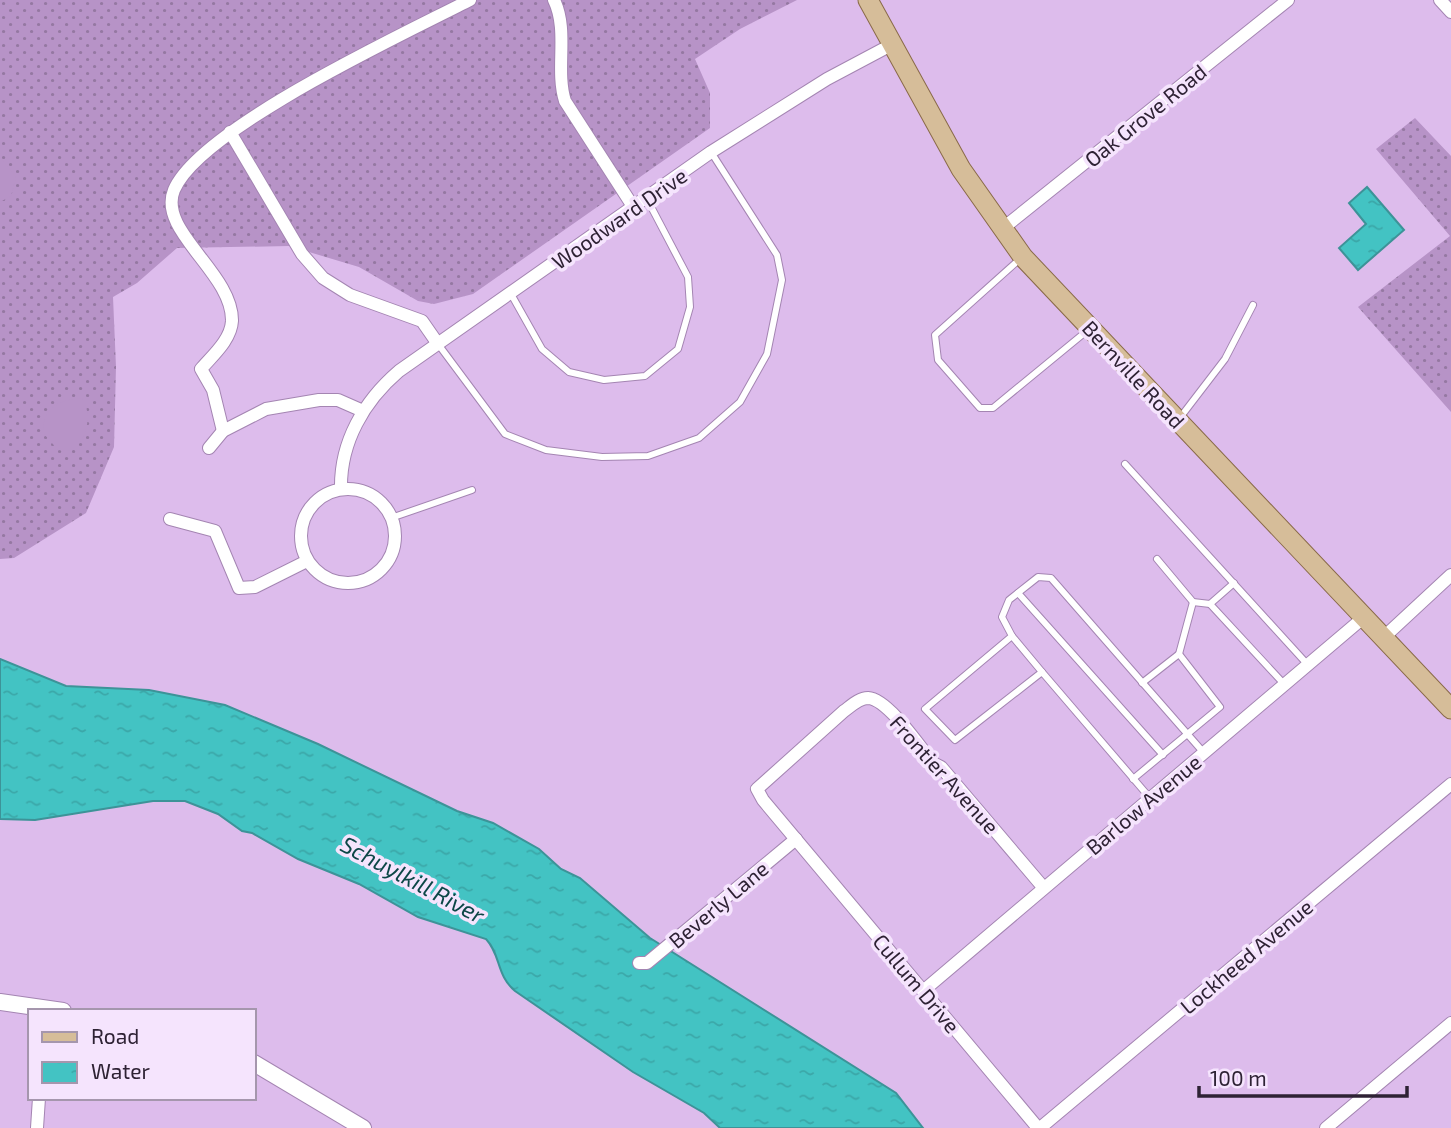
<svg xmlns="http://www.w3.org/2000/svg" width="1451" height="1128" viewBox="0 0 1451 1128" font-family="'Exo 2',sans-serif">
  <defs>
    <pattern id="grass-dots" width="8" height="8" patternUnits="userSpaceOnUse" patternTransform="scale(1.75)"><rect width="8" height="8" fill="#b793c7"/><path d="M2 2h.1M6 6h.1" fill="none" stroke="#9578a2" stroke-width="1.8" stroke-linecap="round"/></pattern>
    <pattern id="water-ripples" width="26" height="14" patternUnits="userSpaceOnUse" patternTransform="scale(1.75)"><rect width="26" height="14" fill="#43c3c3"/><path d="M2 4q2-2 4 0t4 0M15 11q2-2 4 0t4 0" fill="none" stroke="#3ba7a8"/></pattern>
  </defs>
  <rect width="100%" height="100%" fill="#ddbcec"/>
  <g fill="url(#grass-dots)">
    <polygon points="0,0 797,0 740,29 695,59 710,93 710,128 473,294 434,304 418,301 359,267 289,246 177,248 137,283 113,297 116,367 114,447 86,513 14,558 0,559"/>
    <polygon points="1415,118 1451,156 1451,412 1358,307 1450,236 1376,149"/>
  </g>
  <g fill="#b793c7">
    <polygon points="0,157 16,177 11,196 0,202"/>
    <path d="M 82,398 C 93,414 87,442 70,451 L 58,450 L 45,435 C 38,410 60,399 82,398 Z"/>
  </g>
  <g fill="url(#water-ripples)" stroke="#3d9398" stroke-width="2">
    <polygon points="1367,187 1404,230 1358,270 1339,248 1366,224 1349,203"/>
    <path d="M 0,659 L 66,686 L 149,690 L 225,705 L 318,744 L 457,811 L 493,823 L 539,849 L 561,869 L 580,878 L 650,938 L 896,1093 L 923,1128 L 720,1128 L 704,1113 L 633,1072 L 515,991 C 496,975 501,955 486,939 L 418,917 L 359,884 L 298,859 L 252,833 L 242,831 L 218,814 L 185,801 L 153,801 L 35,820 L 0,819 Z"/>
  </g>
  <g fill="none" stroke-linecap="round" stroke-linejoin="round">
    <g stroke="#a485b2" stroke-width="8">
      <g id="service">
        <polyline points="1021,258 935,335 938,360 980,408 993,408 1088,330"/>
        <polyline points="511,294 542,349 569,372 604,380 645,376 678,349 690,307 688,277 647,199"/>
        <polyline points="438,344 505,434 546,450 602,457 648,456 699,438 740,402 767,354 782,280 777,255 711,152"/>
        <polyline points="1179,419 1225,359 1253,305"/>
        <polyline points="1125,464 1308,665"/>
        <polyline points="391,518 472,490"/>
        <polyline points="1157,559 1193,602 1210,604 1284,684"/>
        <polyline points="1018,593 1163,755"/>
        <polyline points="1210,604 1234,583"/>
        <polyline points="1012,636 1042,672"/>
        <polyline points="1179,654 1193,602"/>
        <polyline points="1133,779 1220,707 1179,654 1142,683"/>
        <polyline points="1150,798 1042,672 955,740 925,709 1012,636 1002,617 1009,600 1038,577 1051,578 1204,753"/>
      </g>
    </g>
    <g stroke="#a485b2" stroke-width="14">
      <g id="minor">
        <path d="M 554,0 C 569,31 555,69 565,101 L 634,208"/>
        <polyline points="1440,0 1451,12"/>
        <polyline points="230,132 302,254 323,278 350,295 422,321 438,344"/>
        <polyline points="1002,229 1288,0"/>
        <path d="M 223,431 L 213,390 L 201,369 C 212,356 231,340 232,321 C 233,273 157,231 174,190 C 200,128 406,33 470,0"/>
        <polyline points="209,448 223,431 266,409 319,400 338,400 363,411"/>
        <circle cx="348" cy="536" r="47"/>
        <path d="M 341,489 C 340,442 364,401 399,371 L 711,152 L 827,79 L 891,45"/>
        <polyline points="170,519 215,531 239,588 255,587 307,561"/>
        <polyline points="1383,638 1451,575"/>
        <polyline points="639,963 647,963 796,839"/>
        <polyline points="923,991 1363,618"/>
        <polyline points="37,1128 39,1098"/>
        <path d="M 1038,1128 L 763,800 L 757,789 L 844,711 C 851,706 859,698 868,698 C 888,699 920,747 933,763 L 941,767 L 1043,887"/>
        <polyline points="1040,1128 1451,784"/>
        <polyline points="1326,1128 1451,1023"/>
      </g>
    </g>
    <g stroke="#a485b2" stroke-width="18">
      <g id="tertiary">
        <polyline points="0,1002 63,1011"/>
        <polyline points="254,1063 363,1128"/>
      </g>
    </g>
    <g stroke="#896a49" stroke-width="21">
      <polyline id="primary" points="868,0 961,169 1023,257 1451,709"/>
    </g>
    <use href="#service" stroke="#fff" stroke-width="6"/>
    <use href="#minor" stroke="#fff" stroke-width="12"/>
    <use href="#tertiary" stroke="#fff" stroke-width="16"/>
    <use href="#primary" stroke="#d6bd99" stroke-width="19"/>
  </g>
  <g text-anchor="middle" dominant-baseline="central" stroke-width="7" stroke-linejoin="round" paint-order="stroke">
    <g font-size="21" fill="#2e2234" stroke="#f5e4fd">
      <text transform="translate(1145 115) rotate(-39)">Oak Grove Road</text>
      <text transform="translate(619 218) rotate(-35)">Woodward Drive</text>
      <text transform="translate(1134 374) rotate(47)">Bernville Road</text>
      <text transform="translate(945 774) rotate(48)">Frontier Avenue</text>
      <text transform="translate(1143 804) rotate(-40)">Barlow Avenue</text>
      <text transform="translate(718 904) rotate(-40)">Beverly Lane</text>
      <text transform="translate(1246 956) rotate(-40)">Lockheed Avenue</text>
      <text transform="translate(917 983) rotate(50)">Cullum Drive</text>
    </g>
    <g font-size="23" font-style="italic" fill="#0d4747" stroke="#f5e4fd">
      <text transform="translate(413 879) rotate(28)">Schuylkill River</text>
    </g>
  </g>
  <rect x="28" y="1009" width="228" height="91" fill="#f5e4fd" stroke="#a596ad" stroke-width="2"/>
  <rect x="42" y="1032" width="35" height="10" fill="#d6bd99" stroke="#a596ad" stroke-width="2"/>
  <text x="91" y="1044" font-size="21" fill="#2e2234">Road</text>
  <rect x="42" y="1062" width="35" height="21" fill="url(#water-ripples)" stroke="#a596ad" stroke-width="2"/>
  <text x="91" y="1079" font-size="21" fill="#2e2234">Water</text>
  <path d="M1199 1086v10h208v-10" fill="none" stroke="#2e2234" stroke-width="3.5"/>
  <text x="1210" y="1086" font-size="21" fill="#2e2234" stroke="#f5e4fd" stroke-width="5" paint-order="stroke">100 m</text>
</svg>
